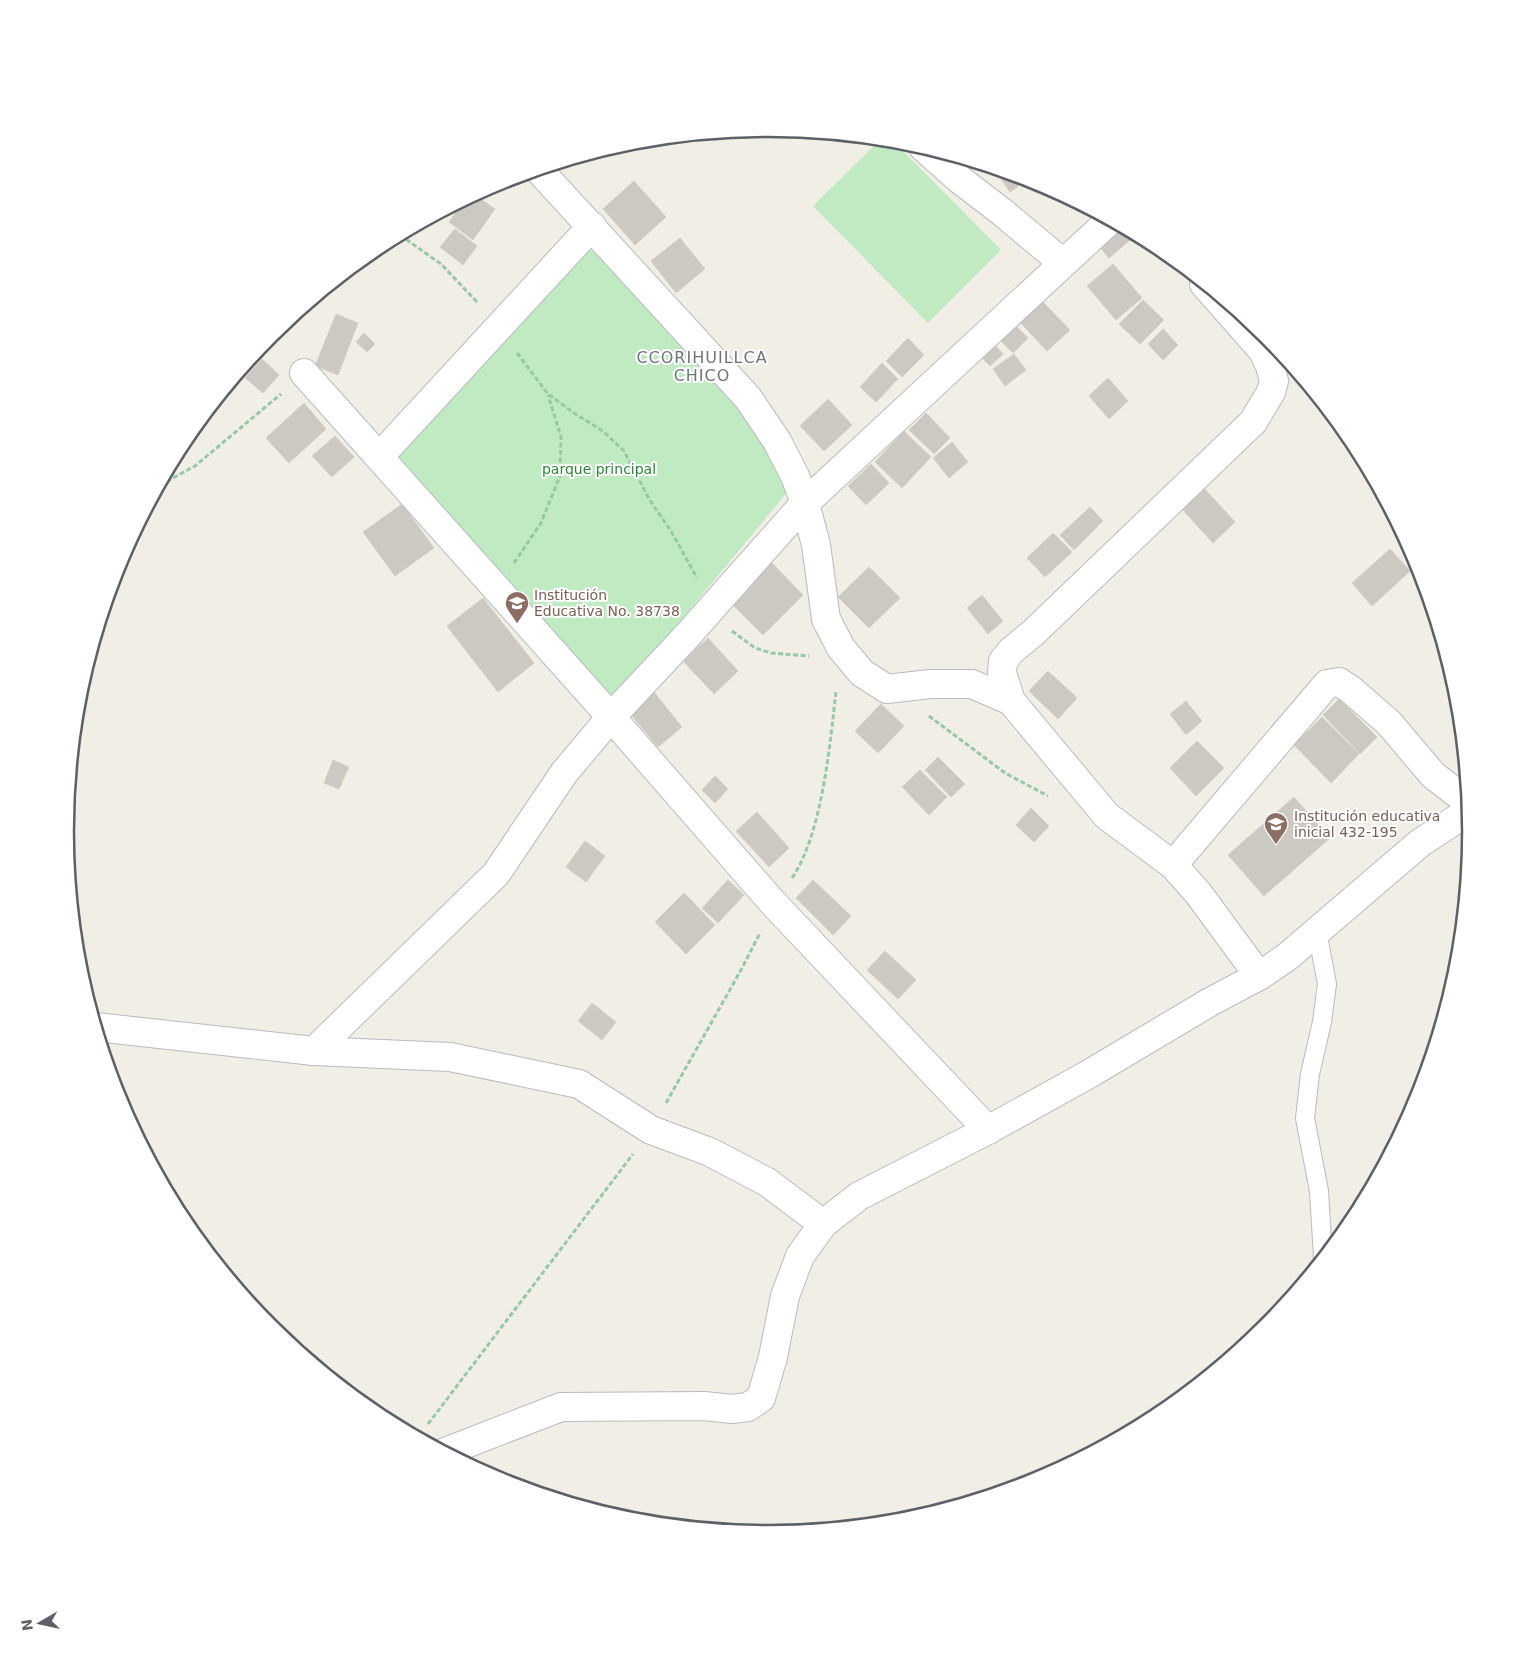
<svg xmlns="http://www.w3.org/2000/svg" width="1536" height="1663" viewBox="0 0 1536 1663" font-family="'DejaVu Sans',sans-serif">
  <rect width="100%" height="100%" fill="#f1eee5"/>
  <g fill="#c0eac2">
    <polygon points="880,140 893,141 1001,250 928,323 813,206"/>
    <polygon points="588,242 733,399 794,484 613,702 392,457"/>
  </g>
  <g fill="#ccc8c2" stroke="#d6d1c3">
    <polygon points="994,169 1028,179 1010,192"/>
    <polygon points="634,181 666,217 635,245 603,209"/>
    <polygon points="475,195 495,209 473,240 449,222 465,200"/>
    <polygon points="1115,224 1136,235 1109,258 1095,241"/>
    <polygon points="455,229 477,246 463,265 440,247"/>
    <polygon points="680,238 705,269 676,293 651,261"/>
    <polygon points="1113,264 1142,298 1116,320 1087,286"/>
    <polygon points="1039,298 1070,330 1047,351 1017,319"/>
    <polygon points="1143,300 1164,320 1140,344 1119,324"/>
    <polygon points="336,314 358,323 338,375 315,366"/>
    <polygon points="1012,322 1028,338 1013,353 997,337"/>
    <polygon points="1163,329 1178,345 1163,360 1148,344"/>
    <polygon points="364,333 375,344 367,352 356,342"/>
    <polygon points="908,338 924,355 902,377 886,361"/>
    <polygon points="990,340 1003,354 990,366 977,353"/>
    <polygon points="1014,354 1026,370 1005,386 993,369"/>
    <polygon points="262,359 279,375 263,393 245,378"/>
    <polygon points="882,363 898,379 876,402 860,387"/>
    <polygon points="1108,378 1128,401 1109,419 1089,396"/>
    <polygon points="828,399 852,425 824,451 800,426"/>
    <polygon points="304,403 326,429 289,463 266,438"/>
    <polygon points="926,413 950,438 934,454 909,430"/>
    <polygon points="904,431 931,457 902,488 875,462"/>
    <polygon points="335,436 354,457 332,477 312,456"/>
    <polygon points="952,442 968,462 949,478 933,458"/>
    <polygon points="871,464 889,483 866,505 848,486"/>
    <polygon points="1202,486 1235,522 1213,543 1180,507"/>
    <polygon points="402,504 434,548 395,576 363,532"/>
    <polygon points="1090,507 1103,521 1074,550 1060,535"/>
    <polygon points="1053,533 1072,552 1045,577 1027,558"/>
    <polygon points="1390,549 1410,571 1372,606 1352,583"/>
    <polygon points="770,561 803,595 763,635 729,601"/>
    <polygon points="869,567 900,598 869,628 838,597"/>
    <polygon points="982,595 1003,621 988,634 967,608"/>
    <polygon points="483,598 534,663 498,692 447,626"/>
    <polygon points="708,638 738,671 714,694 683,661"/>
    <polygon points="1048,671 1077,698 1058,719 1029,691"/>
    <polygon points="653,691 682,727 658,747 628,711"/>
    <polygon points="1339,699 1377,737 1360,754 1323,715"/>
    <polygon points="1186,701 1202,721 1186,735 1170,714"/>
    <polygon points="881,704 904,726 878,753 855,731"/>
    <polygon points="1322,717 1359,754 1331,783 1294,745"/>
    <polygon points="1197,741 1224,768 1196,796 1170,768"/>
    <polygon points="938,757 965,784 951,797 925,770"/>
    <polygon points="333,760 349,767 339,789 324,783"/>
    <polygon points="920,770 947,797 929,815 902,787"/>
    <polygon points="715,776 728,789 715,803 702,790"/>
    <polygon points="1294,797 1330,838 1264,896 1228,855"/>
    <polygon points="1031,808 1049,826 1034,842 1016,825"/>
    <polygon points="757,812 789,848 769,867 736,831"/>
    <polygon points="585,841 605,856 586,882 566,867"/>
    <polygon points="728,880 744,895 718,923 702,908"/>
    <polygon points="813,880 851,916 833,935 796,898"/>
    <polygon points="684,893 715,925 686,954 655,922"/>
    <polygon points="885,951 916,980 898,999 867,970"/>
    <polygon points="592,1003 616,1022 602,1040 578,1021"/>
  </g>
  <g fill="none" stroke-linecap="round" stroke-linejoin="round">
    <g stroke="#b8bbc0" stroke-width="20">
      <polyline id="service" points="1317,931 1327,984 1322,1022 1310,1074 1305,1118 1319,1191 1323,1258"/>
    </g>
    <g stroke="#b8bbc0" stroke-width="30">
      <g id="minor">
        <polyline points="923,147 959,179 1002,212 1063,263"/>
        <polyline points="539,170 748,398 777,441 795,476 805,503 816,545 826,619 841,648 862,673 887,689 930,684 972,684 1011,701"/>
        <polyline points="1204,284 1263,351 1270,366 1274,381 1271,392 1253,422 1033,633 1011,651 1003,661 1002,673 1011,701 1107,816 1173,865 1198,893 1259,976"/>
        <polyline points="304,373 611,717 774,904 988,1130"/>
        <polyline points="379,457 592,226"/>
        <polyline points="1173,865 1327,684 1339,682 1350,689 1389,723 1433,775 1468,802"/>
        <polyline points="96,1027 314,1051 450,1057 579,1084 651,1130 710,1152 767,1182 823,1224"/>
        <polyline points="314,1051 496,874 564,773 611,717 687,636 805,503 1109,221"/>
        <polyline points="445,1452 561,1407 704,1406 732,1409 748,1407 761,1398 773,1357 785,1296 800,1256 823,1224 859,1196 988,1130 1089,1074 1210,1002 1259,976 1287,957 1420,843 1469,811"/>
      </g>
    </g>
    <g stroke="#97c9a8" stroke-width="3" stroke-dasharray="5 2.5" stroke-linecap="butt">
      <polyline points="400,235 441,264 478,303"/>
      <polyline points="517,353 548,394 577,415 603,431 624,451 649,499 671,531 697,578"/>
      <polyline points="160,485 195,466 281,394"/>
      <polyline points="514,563 541,523 560,476 561,437 548,395"/>
      <polyline points="732,631 755,648 771,653 809,656"/>
      <polyline points="929,716 1005,773 1048,796"/>
      <path d="M 792,878 C 822,834 830,745 836,691"/>
      <polyline points="666,1103 741,970 760,933"/>
      <polyline points="428,1424 633,1154"/>
    </g>
    <use href="#service" stroke="#fff" stroke-width="18"/>
    <use href="#minor" stroke="#fff" stroke-width="28"/>
  </g>
  <defs>
    <g id="school-pin" transform="scale(1.25)"><path d="M0 17L-7.5 6A9.5 9.5 0 1 1 7.5 6Z" fill="#8d6e63" stroke="#fff"/><path d="M0-5L7-2L0 1L-7-2ZM-4 1L0 2.5L4 1V4Q0 6-4 4Z" fill="#fff"/></g>
  </defs>
  <g fill-rule="evenodd">
    <use href="#school-pin" x="517" y="603"/>
    <use href="#school-pin" x="1276" y="824"/>
  </g>
  <g text-anchor="middle" dominant-baseline="central" stroke-width="4" stroke-linejoin="round" paint-order="stroke">
    <g font-size="14" fill="#2d8535" stroke="#fff">
      <text x="599" y="469">parque principal</text>
    </g>
    <g font-size="14" fill="#785e54" stroke="#fff" text-anchor="start">
      <text x="534" y="595">Institución<tspan x="534" dy="16">Educativa No. 38738</tspan></text>
      <text x="1294" y="816">Institución educativa<tspan x="1294" dy="16">inicial 432-195</tspan></text>
    </g>
    <g font-size="16" letter-spacing="1" fill="#6e7379" stroke="#fff">
      <text x="702" y="357">CCORIHUILLCA<tspan x="702" dy="18">CHICO</tspan></text>
    </g>
  </g>
  <path d="M0 0H1536V1663H0ZM74 831a694 694 0 1 1 1388 0a694 694 0 1 1-1388 0Z" fill="#fff" fill-rule="evenodd"/>
  <path fill="none" stroke="#5d6167" stroke-width="2.5" d="M74 831a694 694 0 1 1 1388 0a694 694 0 1 1-1388 0Z"/>
  <g transform="translate(40 1623) rotate(261)" stroke="#ffffff" stroke-width="4" paint-order="stroke">
  <path d="M0-4L9 19L0 12L-9 19Z" fill="#5d6167"/>
  <text y="-8" font-size="14" font-weight="bold" text-anchor="middle" fill="#5d6167">N</text>
  </g>
</svg>
